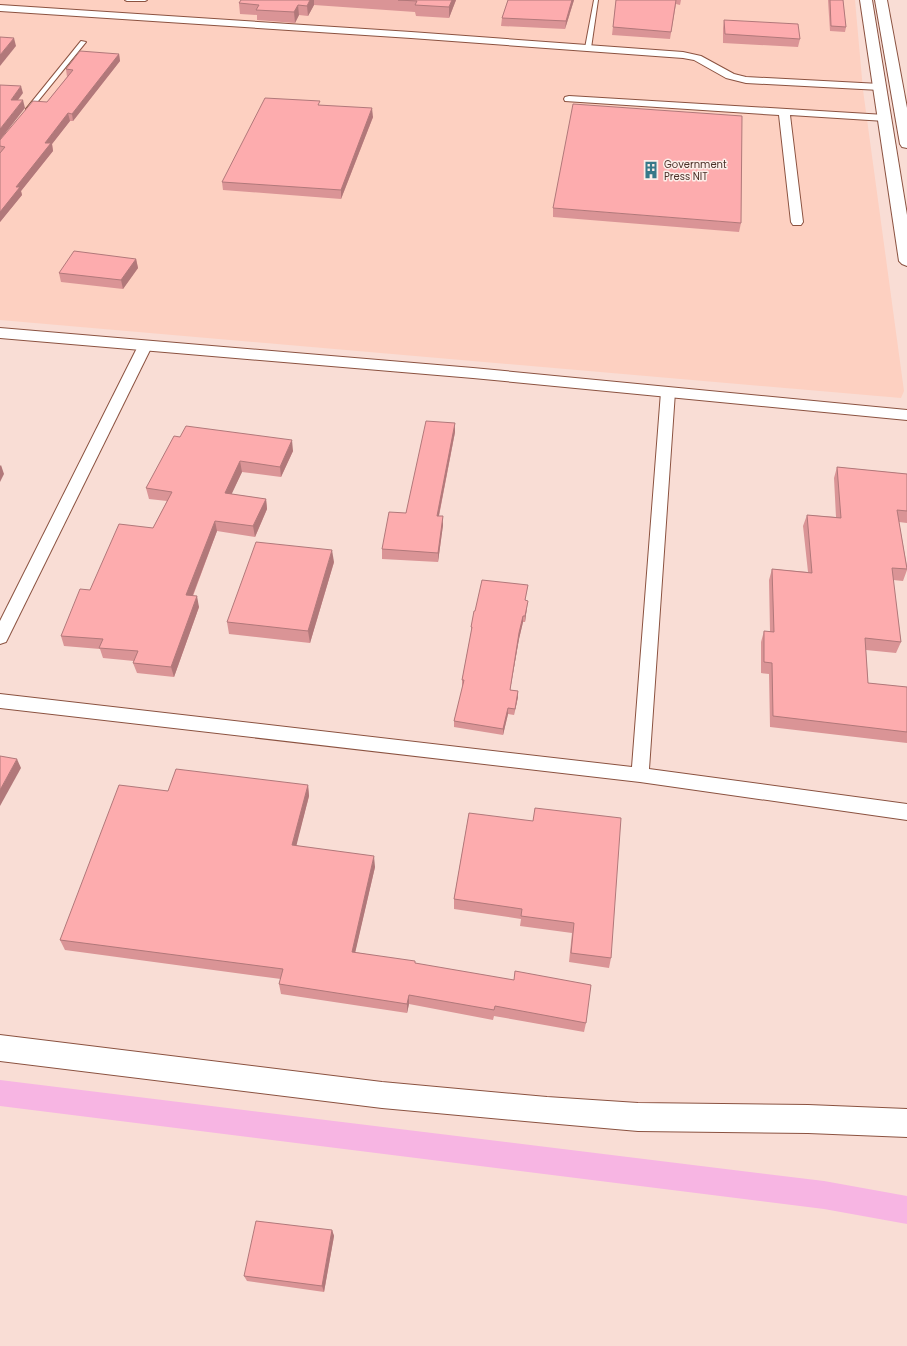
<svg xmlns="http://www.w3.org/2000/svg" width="907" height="1346" viewBox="0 0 907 1346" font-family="Poppins,sans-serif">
  <rect width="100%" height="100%" fill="#f9ddd5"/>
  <polygon fill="#fdd0c1" points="0,0 855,0 863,90 904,391 901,398 0,320"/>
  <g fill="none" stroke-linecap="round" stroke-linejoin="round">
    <polygon fill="#f7b5e3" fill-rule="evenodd" points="0,1080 824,1181 907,1196 907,1224 824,1209 0,1106"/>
    <g stroke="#8b5240" stroke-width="2">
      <g id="service">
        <polygon points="125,0 147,0 145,1 127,1"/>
        <polygon points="594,0 598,0 591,48 588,50 585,48"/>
        <polygon points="81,41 86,42 30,111 26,111 26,109"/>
      </g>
    </g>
    <g stroke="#8b5240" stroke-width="2">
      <g id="minor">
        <polygon points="0,5 411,32 683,52 701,56 734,74 746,77 880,84 885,87 880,90 746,83 726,78 694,60 683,58 411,38 0,11"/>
        <polygon points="569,96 885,115 890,118 885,121 790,115 803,222 801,225 793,225 791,222 779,115 565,101 564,99 565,97"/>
        <polygon points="145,342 150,343 152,346 8,638 6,642 0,644 0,621 138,346 140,343"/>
        <polygon points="668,388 673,389 675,392 649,769 907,804 907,820 640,782 0,708 0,694 632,767 661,392 663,389"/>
      </g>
    </g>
    <g stroke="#8b5240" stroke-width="2">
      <g id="tertiary">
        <polygon points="860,0 872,0 907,215 907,266 902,264 899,261"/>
        <polygon points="875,0 887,0 907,108 907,148 902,147 900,144"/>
        <polygon points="0,328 473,368 907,410 907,420 473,378 0,338"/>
        <polygon points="0,1035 382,1082 547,1097 638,1103 808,1105 907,1109 907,1137 808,1133 638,1131 547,1123 382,1108 0,1061"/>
      </g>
    </g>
    <use href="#service" fill="#fff" fill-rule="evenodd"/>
    <use href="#minor" fill="#fff" fill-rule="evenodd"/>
    <use href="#tertiary" fill="#fff" fill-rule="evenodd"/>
  </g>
  <g fill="#da9496">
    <polygon points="241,0 456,0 449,18 416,16 415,12 314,5 308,16 299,15 295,23 257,20 257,15 240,14 239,3"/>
    <polygon points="508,0 574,0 565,29 501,26 502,18"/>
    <polygon points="616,0 681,0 680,5 676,4 670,39 612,35"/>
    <polygon points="828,0 843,0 846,27 845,32 830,31"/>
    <polygon points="724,20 800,39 798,47 723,43 723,28"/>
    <polygon points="119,54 120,61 73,121 70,121 52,144 53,151 21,191 22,195 0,222 0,146 47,102 67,77 66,69"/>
    <polygon points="320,105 373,117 341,199 223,190 222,182"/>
    <polygon points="553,208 741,223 739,232 553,217"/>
    <polygon points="136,259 138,268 123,289 61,282 59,273"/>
    <polygon points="455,423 455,432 439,516 443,525 438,562 382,559 382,549 406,513"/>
    <polygon points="180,437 293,451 281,477 242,472 231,494 266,499 267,509 255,537 217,531 193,596 199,607 174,677 137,673 133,663 134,661 103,658 100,649 64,646 61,636 90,590 153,528 167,501 149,499 146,488"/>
    <polygon points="837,467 907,474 907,523 899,522 907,567 907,570 903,581 893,580 901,642 896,653 866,650 868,683 907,687 907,743 770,727 769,674 761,673 761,642 764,631 770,632 769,580 772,569 808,572 803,526 807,515 836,517 834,478"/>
    <polygon points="334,562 310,643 229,634 227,622"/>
    <polygon points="528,585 525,600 527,607 525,622 523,622 519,639 510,690 518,691 518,697 514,715 508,714 503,735 454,727 454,721 463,686 462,686 462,680 471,633 471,627 475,611"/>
    <polygon points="308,785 309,796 296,845 375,867 355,952 415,963 586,1023 584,1032 494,1016 493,1020 409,1004 407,1013 281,994 279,984 281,979 65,950 60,940 168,791"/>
    <polygon points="469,813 611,958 609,968 569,962 572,933 520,926 521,919 454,909 454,899"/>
    <polygon points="332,1230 334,1236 324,1292 247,1281 244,1276"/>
  </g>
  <g fill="#b1787a">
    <polygon points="310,0 314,0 314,5 308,16 307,6"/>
    <polygon points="452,0 456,0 449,18 449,7"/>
    <polygon points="572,0 574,0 565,29 566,21"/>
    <polygon points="298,5 299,15 295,23 294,12"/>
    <polygon points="14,38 16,46 0,66 0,55"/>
    <polygon points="119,54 120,61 73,121 72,114"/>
    <polygon points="21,86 23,93 13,107 11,100"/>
    <polygon points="23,100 25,108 0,140 0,129"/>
    <polygon points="372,108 373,117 341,199 341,190"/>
    <polygon points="68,113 70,121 52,144 53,151 21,191 22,195 0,222 0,212 45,143"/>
    <polygon points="136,259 138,268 123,289 121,280"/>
    <polygon points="455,423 455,432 437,525 437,516"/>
    <polygon points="292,440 293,451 281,477 280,467"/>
    <polygon points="240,461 242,472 227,504 225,493"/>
    <polygon points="1,465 4,474 0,482 0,466"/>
    <polygon points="266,499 267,509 255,537 253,526"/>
    <polygon points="443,516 443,525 438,562 438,553"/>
    <polygon points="215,521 217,531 189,605 186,595"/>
    <polygon points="332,550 334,562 310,643 308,631"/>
    <polygon points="197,596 199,607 174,677 171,667"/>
    <polygon points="528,601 527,607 525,622 525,616"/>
    <polygon points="523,616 523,622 519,639 509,696 510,690 519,633"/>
    <polygon points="518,691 518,697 514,715"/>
    <polygon points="508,708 508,714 503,735 503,729"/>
    <polygon points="17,759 21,768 0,806 0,790"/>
    <polygon points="308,785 309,796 294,855 292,845"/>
    <polygon points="374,856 375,867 353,962 352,952"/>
    <polygon points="409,995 409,1004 407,1013 407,1004"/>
    <polygon points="332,1230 334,1236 324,1292 322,1286"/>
  </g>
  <g fill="#fdacae" stroke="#b1787a">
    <polygon points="241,0 310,0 307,6 298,5 294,12 256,10 259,5 239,3"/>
    <polygon points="398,0 452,0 449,7 415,5 417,1"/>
    <polygon points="508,0 572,0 566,21 502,18"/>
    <polygon points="616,0 676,0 671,32 613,27"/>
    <polygon points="830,0 843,0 846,27 831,26"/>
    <polygon points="724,20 798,24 800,39 725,34"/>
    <polygon points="0,37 14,38 0,55"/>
    <polygon points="80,51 119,54 72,114 68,113 45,143 51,143 16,187 20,187 0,212 0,153 5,147 0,146 0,140 33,101 47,102 73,70 66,69"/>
    <polygon points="0,85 21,86 11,100 23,100 0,129"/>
    <polygon points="265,98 320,101 318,105 372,108 341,190 222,182"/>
    <polygon points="573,104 742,116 741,223 553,208"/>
    <polygon points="74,251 136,259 121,280 59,273"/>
    <polygon points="426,421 455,423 437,516 443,516 438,553 382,549 389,512 406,513"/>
    <polygon points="186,426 292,440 280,467 240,461 225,493 266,499 253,526 215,521 186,595 197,596 171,667 133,663 138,651 99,648 103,639 61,636 80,589 90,590 119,524 153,528 172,492 146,488 174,436 180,437"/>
    <polygon points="837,467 907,474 907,511 897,510 907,569 892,568 901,642 865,638 868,683 907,687 907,732 773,716 772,663 764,662 764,631 774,632 772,569 812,573 807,515 841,518"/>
    <polygon points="256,542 332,550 308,631 227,622"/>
    <polygon points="482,580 528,585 525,600 528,601 525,616 523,616 519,633 510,690 518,691 515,709 508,708 503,729 454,721 464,680 462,680 472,627 471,627 474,611 475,611"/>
    <polygon points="0,756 17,759 0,790"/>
    <polygon points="176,769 308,785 292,845 374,856 352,952 415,961 415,963 514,980 515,971 591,985 586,1023 495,1006 494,1010 409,995 407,1004 279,984 283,969 60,940 119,785 168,791"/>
    <polygon points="535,808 621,818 611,958 571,953 574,923 521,916 522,909 454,899 469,813 533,821"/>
    <polygon points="256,1221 332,1230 322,1286 244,1276"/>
  </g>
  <defs>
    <g id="building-bare" transform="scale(1.38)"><path d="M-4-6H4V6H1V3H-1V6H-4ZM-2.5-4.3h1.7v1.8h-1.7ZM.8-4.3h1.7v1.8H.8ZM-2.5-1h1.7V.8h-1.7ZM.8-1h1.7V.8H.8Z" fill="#37798a" stroke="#fceee9" stroke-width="2.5" paint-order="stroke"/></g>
  </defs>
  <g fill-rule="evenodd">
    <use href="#building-bare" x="651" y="170"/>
  </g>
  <g text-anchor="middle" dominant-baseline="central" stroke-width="3" stroke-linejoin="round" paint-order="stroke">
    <g font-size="10" fill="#4b3129" stroke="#fceee9" text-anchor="start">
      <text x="664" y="164">Government<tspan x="664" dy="12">Press NIT</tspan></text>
    </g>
  </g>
</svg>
